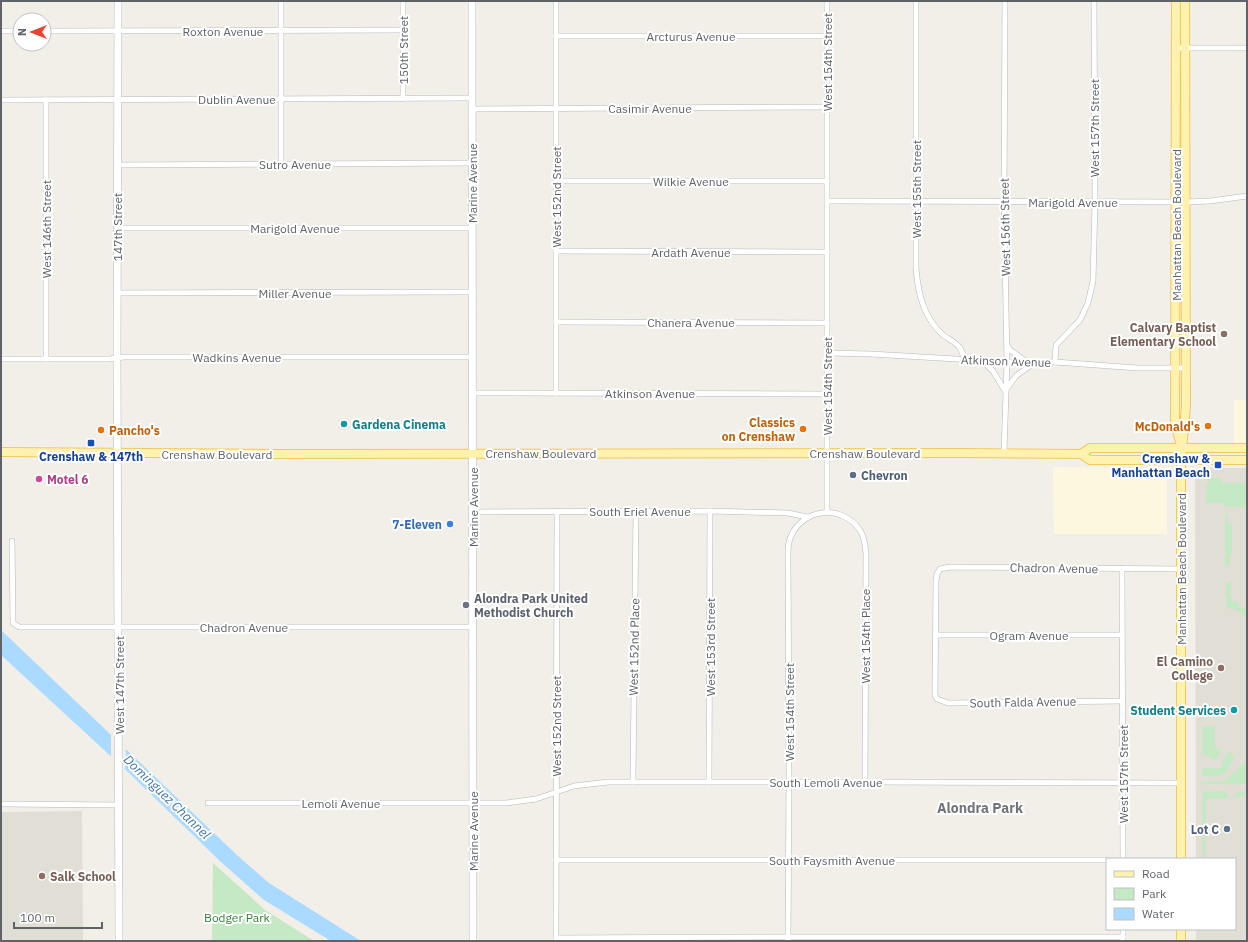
<svg xmlns="http://www.w3.org/2000/svg" width="1248" height="942" viewBox="0 0 1248 942" font-family="'IBM Plex Sans',sans-serif">
  <rect width="100%" height="100%" fill="#f1efe8"/>
  <g fill="#fef7e0">
    <rect x="1234" y="400" width="13" height="46"/>
    <polygon points="1053,467 1165,468 1167,469 1167,534 1054,534"/>
  </g>
  <g fill="#e1ded6">
    <polygon points="1205,468 1247,468 1247,941 1196,941 1196,929 1235,929 1235,859 1196,859 1195,476"/>
    <polygon points="82,811 83,941 1,941 1,812"/>
  </g>
  <g fill="#c5e8c5">
    <polygon points="1181,62 1182,150 1181,150 1179,136 1180,68"/>
    <polygon points="1210,478 1221,478 1222,483 1247,483 1247,507 1225,507 1224,503 1206,503 1206,486 1210,482 1208,479"/>
    <polygon points="1225,514 1228,514 1228,524 1232,524 1232,554 1230,554 1230,565 1225,565"/>
    <polygon points="1226,582 1232,582 1230,593 1233,602 1239,602 1239,608 1247,608 1247,617 1234,609 1226,608"/>
    <polygon points="1202,726 1215,726 1215,747 1221,751 1216,760 1202,754"/>
    <path d="M 1229,751 L 1235,757 C 1230,761 1230,766 1227,771 C 1223,778 1210,776 1202,776 L 1202,768 L 1221,768 L 1224,758 Z"/>
    <polygon points="1245,762 1247,762 1247,784 1201,784 1201,782 1225,781"/>
    <polygon points="1224,791 1227,793 1228,798 1206,799 1206,859 1203,859 1202,792"/>
    <polygon points="1240,791 1247,791 1247,796 1240,796 1237,798 1235,798 1236,793"/>
    <polygon points="213,863 265,910 314,941 212,941"/>
  </g>
  <polygon fill="#aadaff" points="1,630 238,856 269,883 361,941 331,941 264,900 221,862 128,772 1,655"/>
  <polygon fill="#f1efe8" points="111,732 126,746 125,772 111,760"/>
  <g fill="none" stroke-linecap="round" stroke-linejoin="round">
    <g stroke="#b5b8bc" stroke-width="6">
      <g id="street">
        <polyline points="281,1 281,165"/>
        <polyline points="403,1 403,99"/>
        <polyline points="556,1 556,393"/>
        <polyline points="827,1 827,512"/>
        <path d="M 916,1 L 916,268 C 918,293 923,317 943,335 C 948,339 956,342 960,348 C 962,351 963,356 965,359"/>
        <polyline points="1,31 20,31"/>
        <polyline points="44,31 403,30"/>
        <polyline points="556,36 827,36"/>
        <polyline points="1176,48 1247,48"/>
        <polyline points="1,100 472,98"/>
        <polyline points="472,109 827,107"/>
        <polyline points="117,165 472,163"/>
        <polyline points="556,181 827,181"/>
        <polyline points="827,201 1186,202 1210,201 1247,196"/>
        <polyline points="118,228 472,228"/>
        <polyline points="556,251 827,252"/>
        <polyline points="117,293 473,292"/>
        <polyline points="556,322 827,323"/>
        <polyline points="1007,345 1010,350 1027,362"/>
        <polyline points="827,353 871,354 1007,362 1055,362 1138,368 1185,368"/>
        <polyline points="1,359 109,359 124,357 473,357"/>
        <polyline points="46,359 46,100"/>
        <polyline points="981,360 993,371 1005,391 1016,376 1035,362"/>
        <polyline points="1055,362 1056,345 1080,320 1088,303 1093,281 1095,202 1094,1"/>
        <polyline points="473,393 827,394"/>
        <polyline points="1004,453 1007,362 1004,202 1005,1"/>
        <polyline points="473,512 710,511 788,513 807,517"/>
        <polyline points="12,541 13,623 19,627 473,627"/>
        <polyline points="1122,568 1123,859"/>
        <polyline points="936,635 1122,635"/>
        <polyline points="1123,701 948,703 937,699 935,695 936,581 937,574 940,569 950,567 1181,569"/>
        <polyline points="633,782 636,511"/>
        <polyline points="709,782 710,511"/>
        <polyline points="208,803 506,803 536,799 574,786 608,782 865,782 1181,783"/>
        <polyline points="1,804 119,805"/>
        <polyline points="556,860 1107,860"/>
        <polyline points="556,938 788,937 1123,937"/>
        <polyline points="556,940 557,511"/>
        <path d="M 788,941 L 789,782 L 788,555 C 788,551 788,546 789,542 C 798,508 843,502 861,532 C 865,539 865,546 866,553 L 865,782"/>
        <polyline points="1123,941 1123,929"/>
      </g>
    </g>
    <g stroke="#b6babf" stroke-width="8">
      <g id="secondary">
        <polyline points="118,1 117,358 119,941"/>
        <polyline points="472,1 473,941"/>
      </g>
    </g>
    <g stroke="#f2c960" stroke-width="10">
      <g id="primary">
        <polyline points="1176,1 1175,424 1181,445"/>
        <polyline points="1,452 277,454 965,453 1081,454 1090,448 1247,448"/>
        <polyline points="1081,454 1090,460 1247,460"/>
        <path d="M 1181,859 L 1181,468 C 1181,447 1185,426 1186,404 L 1185,1"/>
        <polyline points="1181,929 1181,941"/>
      </g>
    </g>
    <use href="#street" stroke="#fff" stroke-width="5"/>
    <use href="#secondary" stroke="#fff" stroke-width="7"/>
    <use href="#primary" stroke="#fff2af" stroke-width="8"/>
  </g>
  <g fill="#8d6e63" stroke="#fff" stroke-width="1.5">
    <circle cx="1224" cy="334" r="4"/>
    <circle cx="1221" cy="668" r="4"/>
    <circle cx="42" cy="876" r="4"/>
  </g>
  <g fill="#0f9aa8" stroke="#fff" stroke-width="1.5">
    <circle cx="344" cy="424" r="4"/>
    <circle cx="1234" cy="710" r="4"/>
  </g>
  <g fill="#e8710a" stroke="#fff" stroke-width="1.5">
    <circle cx="1208" cy="426" r="4"/>
    <circle cx="803" cy="429" r="4"/>
    <circle cx="101" cy="430" r="4"/>
  </g>
  <g fill="#1a4fb4" stroke="#fff" stroke-width="1.5">
    <rect x="87" y="439" width="8" height="8" rx="2"/>
    <rect x="1214" y="461" width="8" height="8" rx="2"/>
  </g>
  <g fill="#5c6f8a" stroke="#fff" stroke-width="1.5">
    <circle cx="853" cy="475" r="4"/>
    <circle cx="1227" cy="829" r="4"/>
  </g>
  <circle fill="#d1479c" stroke="#fff" stroke-width="1.5" cx="39" cy="479" r="4"/>
  <circle fill="#3f7fe0" stroke="#fff" stroke-width="1.5" cx="450" cy="524" r="4"/>
  <circle fill="#6b7280" stroke="#fff" stroke-width="1.5" cx="466" cy="605" r="4"/>
  <g text-anchor="middle" dominant-baseline="central" stroke-width="4" stroke-linejoin="round" paint-order="stroke">
    <g font-size="12" fill="#5f6368" stroke="#fff">
      <text x="223" y="31">Roxton Avenue</text>
      <text x="691" y="36">Arcturus Avenue</text>
      <text transform="translate(403 50) rotate(-90)">150th Street</text>
      <text transform="translate(827 62) rotate(-90)">West 154th Street</text>
      <text x="237" y="99">Dublin Avenue</text>
      <text x="650" y="108">Casimir Avenue</text>
      <text transform="translate(1094 128) rotate(-90)">West 157th Street</text>
      <text x="295" y="164">Sutro Avenue</text>
      <text x="691" y="181">Wilkie Avenue</text>
      <text transform="translate(472 183) rotate(-90)">Marine Avenue</text>
      <text transform="translate(916 189) rotate(-90)">West 155th Street</text>
      <text transform="translate(556 197) rotate(-90)">West 152nd Street</text>
      <text x="1073" y="202">Marigold Avenue</text>
      <text transform="translate(1176 225) rotate(-90)">Manhattan Beach Boulevard</text>
      <text transform="translate(117 227) rotate(-90)">147th Street</text>
      <text transform="translate(1005 227) rotate(-91)">West 156th Street</text>
      <text x="295" y="228">Marigold Avenue</text>
      <text transform="translate(46 229) rotate(-90)">West 146th Street</text>
      <text x="691" y="252">Ardath Avenue</text>
      <text x="295" y="293">Miller Avenue</text>
      <text x="691" y="322">Chanera Avenue</text>
      <text x="237" y="357">Wadkins Avenue</text>
      <text transform="translate(1006 361) rotate(2)">Atkinson Avenue</text>
      <text transform="translate(827 386) rotate(-90)">West 154th Street</text>
      <text x="650" y="393">Atkinson Avenue</text>
      <text x="541" y="453">Crenshaw Boulevard</text>
      <text x="865" y="453">Crenshaw Boulevard</text>
      <text x="217" y="454">Crenshaw Boulevard</text>
      <text transform="translate(473 507) rotate(-90)">Marine Avenue</text>
      <text x="640" y="511">South Eriel Avenue</text>
      <text transform="translate(1054 568) rotate(1)">Chadron Avenue</text>
      <text transform="translate(1181 569) rotate(-90)">Manhattan Beach Boulevard</text>
      <text x="244" y="627">Chadron Avenue</text>
      <text x="1029" y="635">Ogram Avenue</text>
      <text transform="translate(865 636) rotate(-90)">West 154th Place</text>
      <text transform="translate(634 647) rotate(-89)">West 152nd Place</text>
      <text transform="translate(710 647) rotate(-90)">West 153rd Street</text>
      <text transform="translate(119 685) rotate(-90)">West 147th Street</text>
      <text transform="translate(1023 702) rotate(-1)">South Falda Avenue</text>
      <text transform="translate(789 712) rotate(-90)">West 154th Street</text>
      <text transform="translate(556 726) rotate(-90)">West 152nd Street</text>
      <text transform="translate(1123 774) rotate(-90)">West 157th Street</text>
      <text x="826" y="782">South Lemoli Avenue</text>
      <text x="341" y="803">Lemoli Avenue</text>
      <text transform="translate(473 831) rotate(-90)">Marine Avenue</text>
      <text x="832" y="860">South Faysmith Avenue</text>
    </g>
    <g font-size="12" font-weight="bold" fill="#785e54" stroke="#fff" text-anchor="end">
      <text x="1216" y="327">Calvary Baptist<tspan x="1216" dy="14">Elementary School</tspan></text>
      <text x="1213" y="661">El Camino<tspan x="1213" dy="14">College</tspan></text>
      <text x="50" y="876" text-anchor="start">Salk School</text>
    </g>
    <g font-size="12" font-weight="bold" fill="#c56008" stroke="#fff" text-anchor="end">
      <text x="795" y="422">Classics<tspan x="795" dy="14">on Crenshaw</tspan></text>
      <text x="1200" y="426">McDonald's</text>
      <text x="109" y="430" text-anchor="start">Pancho's</text>
    </g>
    <g font-size="12" font-weight="bold" fill="#0d838f" stroke="#fff" text-anchor="start">
      <text x="352" y="424">Gardena Cinema</text>
      <text x="1226" y="710" text-anchor="end">Student Services</text>
    </g>
    <g font-size="12" font-weight="bold" fill="#164399" stroke="#fff">
      <text x="91" y="456">Crenshaw &amp; 147th</text>
      <text x="1210" y="458" text-anchor="end">Crenshaw &amp;<tspan x="1210" dy="14">Manhattan Beach</tspan></text>
    </g>
    <g font-size="12" font-weight="bold" fill="#4e5e75" stroke="#fff" text-anchor="start">
      <text x="861" y="475">Chevron</text>
      <text x="1219" y="829" text-anchor="end">Lot C</text>
    </g>
    <g font-size="12" font-weight="bold" fill="#b23c85" stroke="#fff" text-anchor="start">
      <text x="47" y="479">Motel 6</text>
    </g>
    <g font-size="12" font-weight="bold" fill="#366cbe" stroke="#fff" text-anchor="end">
      <text x="442" y="524">7-Eleven</text>
    </g>
    <g font-size="12" font-weight="bold" fill="#5b616d" stroke="#fff" text-anchor="start">
      <text x="474" y="598">Alondra Park United<tspan x="474" dy="14">Methodist Church</tspan></text>
    </g>
    <g font-size="12" fill="#348238" stroke="#fff">
      <text x="237" y="917">Bodger Park</text>
    </g>
    <g font-size="13" font-style="italic" fill="#4174aa" stroke="#fff">
      <text transform="translate(167 797) rotate(44)">Dominguez Channel</text>
    </g>
    <g font-size="14" font-weight="bold" fill="#70757a" stroke="#fff">
      <text x="980" y="808">Alondra Park</text>
    </g>
  </g>
  <rect width="1248" height="942" fill="none" stroke="#5f6368" stroke-width="4"/>
  <rect x="1106" y="858" width="130" height="72" fill="#ffffff" stroke="#bfc1c3"/>
  <rect x="1114" y="871" width="20" height="6" fill="#fff2af" stroke="#bfc1c3"/>
  <text x="1142" y="878" font-size="12" fill="#5f6368">Road</text>
  <rect x="1114" y="888" width="20" height="12" fill="#c5e8c5" stroke="#bfc1c3"/>
  <text x="1142" y="898" font-size="12" fill="#5f6368">Park</text>
  <rect x="1114" y="908" width="20" height="12" fill="#aadaff" stroke="#bfc1c3"/>
  <text x="1142" y="918" font-size="12" fill="#5f6368">Water</text>
  <g transform="translate(32 32) rotate(270)"><circle r="19" fill="#ffffff" stroke="#bfc1c3"/>
  <path d="M0-3L7 15L0 10L-7 15Z" fill="#ea4335"/>
  <text y="-6" font-size="11" font-weight="bold" text-anchor="middle" fill="#5f6368">N</text>
  </g>
  <path d="M14 922v6h88v-6" fill="none" stroke="#5f6368" stroke-width="2"/>
  <text x="20" y="922" font-size="12" fill="#5f6368" stroke="#ffffff" stroke-width="3" paint-order="stroke">100 m</text>
</svg>
